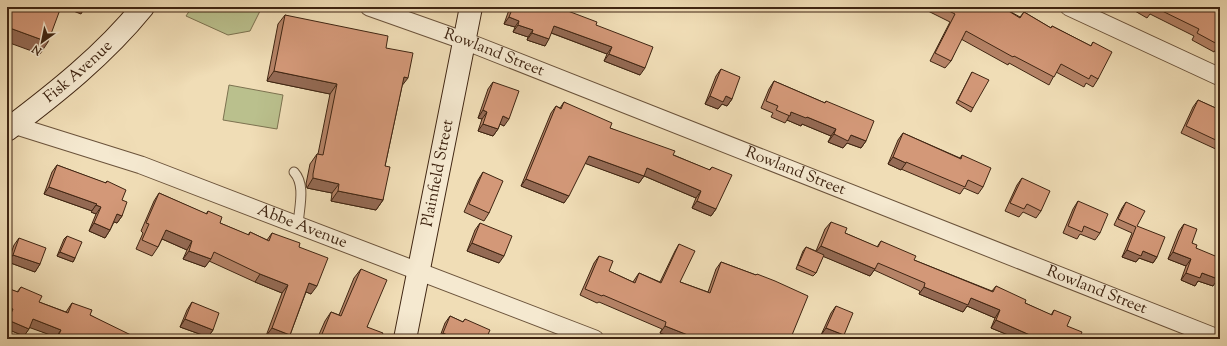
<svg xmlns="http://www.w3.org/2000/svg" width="1227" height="346" viewBox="0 0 1227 346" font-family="'Sorts Mill Goudy',serif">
  <rect width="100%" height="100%" fill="#f0ddb6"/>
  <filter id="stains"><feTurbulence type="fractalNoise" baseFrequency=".005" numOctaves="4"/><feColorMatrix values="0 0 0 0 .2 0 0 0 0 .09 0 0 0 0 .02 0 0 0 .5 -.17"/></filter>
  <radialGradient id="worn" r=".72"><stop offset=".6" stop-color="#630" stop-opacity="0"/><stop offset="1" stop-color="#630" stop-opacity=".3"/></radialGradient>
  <g fill="#bac08d" stroke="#7c7250">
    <polygon points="192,7 262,7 250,31 228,35 186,16"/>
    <polygon points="229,85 283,95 277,129 223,120"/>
  </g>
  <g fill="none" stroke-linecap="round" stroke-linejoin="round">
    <g stroke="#6b533b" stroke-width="11">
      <path id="lane" d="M 294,172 C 306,185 299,208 298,225"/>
    </g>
    <g stroke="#6b533b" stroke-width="19">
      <g id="street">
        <path id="s1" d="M 369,7 L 465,41 L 1220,339"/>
        <polyline points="1069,7 1220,77"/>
        <path id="s2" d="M 7,123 L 141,165 L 595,339"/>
      </g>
    </g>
    <g stroke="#3f2512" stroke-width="24">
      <g id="secondary">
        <path id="s3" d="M 7,130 C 56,93 104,55 143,7"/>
        <path id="s4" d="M 405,339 L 471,7"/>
      </g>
    </g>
    <use href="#lane" stroke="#f5e9d0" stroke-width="9"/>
    <use href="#street" stroke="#f5e9d0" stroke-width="17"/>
    <use href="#secondary" stroke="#f5e9d0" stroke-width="22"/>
  </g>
  <g fill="#b58367" stroke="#3f2512">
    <polygon points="510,7 561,7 560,8 596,25 640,75 604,61 607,54 551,33 545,46 527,40 528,37 513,32 515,27 504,24"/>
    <polygon points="884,7 892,7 890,10"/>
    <polygon points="920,7 1002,7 1020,17 1024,12 1051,28 1052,26 1091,46 1093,42 1098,79 1093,87 1086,83 1084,87 1056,72 1049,85 1009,63 1008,65 961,39 951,61 945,68 930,61 950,22"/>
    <polygon points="1128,7 1220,7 1220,50 1217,48 1214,52 1192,40 1194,36 1150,14 1147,18"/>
    <polygon points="285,15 386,48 402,86 385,166 383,200 376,210 331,201 332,193 307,188 306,184 310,164 317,154 318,154 330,94 267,81 278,24"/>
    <polygon points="721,69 732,99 727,106 722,104 718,109 705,104 716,76"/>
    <polygon points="972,72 973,108 971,112 956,103 970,76"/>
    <polygon points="774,81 825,103 826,101 866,141 861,148 847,143 843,148 828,142 831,136 802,124 801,126 787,120 785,123 771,117 773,113 761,108 769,89"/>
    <polygon points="493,82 504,126 500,124 498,129 493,136 478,131 482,119 478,118 488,89"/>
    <polygon points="1198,100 1220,110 1220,151 1181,133 1193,107"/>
    <polygon points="564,102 610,128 709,170 712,167 716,209 711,216 692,208 696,198 644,176 639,183 585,163 564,203 521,186 551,113 556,106 560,108"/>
    <polygon points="903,133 960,158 962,155 983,187 978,194 964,188 960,194 901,169 901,170 888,164 898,140"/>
    <polygon points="57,165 105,183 107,181 122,200 122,216 117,223 114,222 110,230 105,238 89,231 96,214 91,212 92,211 44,194 52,172"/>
    <polygon points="483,172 489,213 484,221 464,212 478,180"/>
    <polygon points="1022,178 1041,211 1036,218 1023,212 1019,217 1005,211 1017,185"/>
    <polygon points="159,193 206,214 208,211 220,223 248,235 250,232 267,240 272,233 299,247 311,294 306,292 290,335 286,339 274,339 266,336 282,293 255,282 209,261 205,267 183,259 187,250 162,239 158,247 152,256 136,249 143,233 141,231 154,201"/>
    <polygon points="1078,201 1100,233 1095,240 1080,234 1077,239 1063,233 1073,209"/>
    <polygon points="1126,202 1137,226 1157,257 1153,263 1139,258 1136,262 1122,257 1132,233 1114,225 1122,208"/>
    <polygon points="831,222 845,233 877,247 881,241 914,260 992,291 996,286 1025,303 1051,315 1054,310 1067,326 1079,339 1018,339 991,328 995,318 967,306 963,312 919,294 920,291 874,270 870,276 823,256 816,273 813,276 796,269 803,251 806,247 816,251 825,229"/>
    <polygon points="480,223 499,263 467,251 475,230"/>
    <polygon points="1184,224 1192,243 1196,248 1213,286 1198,281 1195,286 1181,280 1186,266 1168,259 1179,231"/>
    <polygon points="67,236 75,258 73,262 57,256 64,239"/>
    <polygon points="19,238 40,264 35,272 8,262 14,245"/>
    <polygon points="679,244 680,282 708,292 716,269 721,262 756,275 757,274 792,335 802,339 676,339 660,333 662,329 599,302 597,303 580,295 594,263 599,256 609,271 633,282 639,273 660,282 675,251"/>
    <polygon points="361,269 367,327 380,339 317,339 325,321 331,312 339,315 354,278"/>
    <polygon points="21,287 39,302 66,312 72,303 90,315 134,339 55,339 56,337 30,327 24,336 7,329 7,319 8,316 7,316 7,288 17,292"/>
    <polygon points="192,302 213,330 208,337 180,327 187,310"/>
    <polygon points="836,306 844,335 841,339 831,339 821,335 831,313"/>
    <polygon points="450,316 463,322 465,319 486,339 439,339 445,323"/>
  </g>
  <g fill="#946a54" stroke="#3f2512">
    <polygon points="63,7 85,7 81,14"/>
    <polygon points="509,17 519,21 515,27 504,24"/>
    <polygon points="518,25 533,30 528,37 513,32"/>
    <polygon points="554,26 612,47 607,54 549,32"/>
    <polygon points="7,27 48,42 40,54 7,42"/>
    <polygon points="532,33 549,39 545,46 527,40"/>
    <polygon points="609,54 645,68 640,75 604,61"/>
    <polygon points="274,71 337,84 330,94 267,81"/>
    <polygon points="404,77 408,78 401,87"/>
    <polygon points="710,96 726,96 732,99 727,106 722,104 718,109 705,104"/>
    <polygon points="483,110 487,112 482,119 478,118"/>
    <polygon points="791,112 807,117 836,129 831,136 802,124 801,126 787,120"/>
    <polygon points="503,116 509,119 504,126 498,123"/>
    <polygon points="483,124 498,129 493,136 478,131"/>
    <polygon points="834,134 851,135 866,141 861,148 847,143 843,148 828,142"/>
    <polygon points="589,156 644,176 639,183 584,163"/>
    <polygon points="893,157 906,163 901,170 888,164"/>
    <polygon points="647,168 701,191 696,198 642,175"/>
    <polygon points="313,178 339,184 332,193 307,188"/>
    <polygon points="526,179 569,196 564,203 521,186"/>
    <polygon points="49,187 97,204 92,211 44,194"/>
    <polygon points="338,191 383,200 376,210 331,201"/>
    <polygon points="697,201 716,209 711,216 692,208"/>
    <polygon points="96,205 101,207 96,214 91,212"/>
    <polygon points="117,214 122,216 117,223 112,221"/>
    <polygon points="94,223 110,230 105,238 89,231"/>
    <polygon points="166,230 192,241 187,250 160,238"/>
    <polygon points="472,243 504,256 499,263 467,251"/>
    <polygon points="821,246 875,269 870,276 815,253"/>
    <polygon points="1127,250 1143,251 1157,257 1153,263 1139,258 1136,262 1122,257"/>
    <polygon points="189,251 211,259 205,267 183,259"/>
    <polygon points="60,252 75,258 73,262 57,256"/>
    <polygon points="1173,252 1191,259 1186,266 1168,259"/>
    <polygon points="13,255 40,264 35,272 8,262"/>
    <polygon points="1186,273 1202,273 1218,279 1213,286 1198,281 1195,286 1181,280"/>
    <polygon points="260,274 288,285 282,293 255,282"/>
    <polygon points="309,283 317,286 311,294 304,291"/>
    <polygon points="924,287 971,298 1000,310 995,318 967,306 963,312 919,294"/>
    <polygon points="7,307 13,309 8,316 7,316"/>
    <polygon points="33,319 61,330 56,337 28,327"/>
    <polygon points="185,319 213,330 208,337 180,327"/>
    <polygon points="8,320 29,329 24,336 7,329 7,322"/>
    <polygon points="996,320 1039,339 1018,339 991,328"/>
    <polygon points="665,326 698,339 676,339 660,333"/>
    <polygon points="272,328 290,335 286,339 274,339 266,336"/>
    <polygon points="826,328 844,335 841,339 831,339 821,335"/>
    <polygon points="443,333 454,338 454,339 439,339"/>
  </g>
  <g fill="#d39878" stroke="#3f2512">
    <polygon points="7,7 61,7 48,42 7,27"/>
    <polygon points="513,7 561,7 560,8 597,22 596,25 653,47 645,68 609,54 612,47 554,26 549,39 532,33 533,30 518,25 519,21 509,17"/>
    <polygon points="941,7 1002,7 1020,18 1024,12 1051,28 1052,26 1091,46 1093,42 1112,52 1098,79 1091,75 1089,79 1061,64 1054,77 1014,56 1013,57 966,31 951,61 935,53 955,14"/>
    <polygon points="1146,7 1154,7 1152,11"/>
    <polygon points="1154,7 1220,7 1220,44 1219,45 1197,33 1199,29"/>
    <polygon points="285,15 388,36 386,48 413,53 408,78 404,77 385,166 390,167 383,200 338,191 339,184 313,178 313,174 317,154 323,155 337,84 274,71"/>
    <polygon points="721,69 740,77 732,99 726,96 723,102 710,96"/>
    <polygon points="972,72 989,80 973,108 958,100"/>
    <polygon points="774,81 825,103 826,101 874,121 866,141 851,135 848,141 834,134 836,129 807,117 806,118 791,112 790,116 776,110 778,106 766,101"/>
    <polygon points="493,82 519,91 509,119 503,116 498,129 483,124 487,112 483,110"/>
    <polygon points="1198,100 1220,110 1220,142 1186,126"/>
    <polygon points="564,102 612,123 610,128 675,151 673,155 710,170 712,167 732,175 716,209 697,201 701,191 647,168 644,176 589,156 569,196 526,179 556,106 561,109"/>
    <polygon points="903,133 961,159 962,155 991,168 983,187 968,180 965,187 906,162 906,163 893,157"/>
    <polygon points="57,165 106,183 107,181 126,190 122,200 127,202 122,216 117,214 110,230 94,223 101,207 96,205 97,204 49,187"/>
    <polygon points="483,172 503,181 489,213 469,204"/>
    <polygon points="1022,178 1050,191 1041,211 1027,204 1024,209 1010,203"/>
    <polygon points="159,193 207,214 208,211 222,217 220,223 249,235 250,232 269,241 272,233 300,243 299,247 328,258 317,286 309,283 290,335 272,328 288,285 260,274 214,252 211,259 189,251 192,241 166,230 158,247 142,240 149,224 146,223"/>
    <polygon points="1078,201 1108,214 1100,233 1084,226 1082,232 1068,226"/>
    <polygon points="1126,202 1145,211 1137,226 1165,237 1157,257 1143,251 1141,256 1127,250 1136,227 1118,219"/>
    <polygon points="831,222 847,228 845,233 878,247 881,241 916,256 914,260 993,292 996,286 1026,300 1025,303 1052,315 1054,310 1071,317 1067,326 1082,332 1079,339 1039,339 996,320 1000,310 971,298 968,305 924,287 925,283 878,263 875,269 821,246"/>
    <polygon points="480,223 512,236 504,256 472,243"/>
    <polygon points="1184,224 1197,229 1192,243 1197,245 1196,248 1220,258 1220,273 1218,279 1202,273 1200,278 1186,273 1191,259 1173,252"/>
    <polygon points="67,236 82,242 75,258 60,252"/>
    <polygon points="19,238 46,248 40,264 13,255"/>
    <polygon points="679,244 695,251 680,282 710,293 721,262 756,275 757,274 775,281 808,296 792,335 802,339 698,339 665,326 666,322 603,295 602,296 585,289 599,256 613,261 609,271 635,283 639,273 661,283"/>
    <polygon points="806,247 824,255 816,273 798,265"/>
    <polygon points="361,269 387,280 367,327 383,333 380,339 320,339 331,312 341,316"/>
    <polygon points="21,287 42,296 39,302 68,313 72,303 92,310 90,315 135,337 134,339 57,339 61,330 33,319 29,329 8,320 13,309 7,307 7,288 18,292"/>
    <polygon points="192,302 219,313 213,330 185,319"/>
    <polygon points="836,306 853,313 844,335 826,328"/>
    <polygon points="450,316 463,322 465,319 490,330 486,339 454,339 454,338 443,333"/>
    <polygon points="1136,335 1145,339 1135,339"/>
  </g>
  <g text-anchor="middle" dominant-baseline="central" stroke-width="3.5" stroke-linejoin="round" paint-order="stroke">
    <g font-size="16" fill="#3f2512" stroke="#f5e9d0">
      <text stroke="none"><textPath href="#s1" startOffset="133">Rowland Street</textPath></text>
      <text stroke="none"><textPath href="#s3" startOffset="92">Fisk Avenue</textPath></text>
      <text stroke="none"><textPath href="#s1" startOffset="457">Rowland Street</textPath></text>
      <text stroke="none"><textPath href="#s4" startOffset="169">Plainfield Street</textPath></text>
      <text stroke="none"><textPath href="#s2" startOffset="313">Abbe Avenue</textPath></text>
      <text stroke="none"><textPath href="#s1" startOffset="781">Rowland Street</textPath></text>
    </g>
  </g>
  <rect width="1227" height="346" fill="none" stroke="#f0ddb6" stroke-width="24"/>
  <rect x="8" y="8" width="1211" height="330" fill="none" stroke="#3f2512" stroke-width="2"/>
  <rect x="12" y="12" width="1203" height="322" fill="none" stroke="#3f2512"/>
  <g transform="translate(42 42) rotate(213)" stroke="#f5e9d0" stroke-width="3" paint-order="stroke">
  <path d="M0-3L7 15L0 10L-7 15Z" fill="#3f2512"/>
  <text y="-6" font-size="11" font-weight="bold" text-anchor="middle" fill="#3f2512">N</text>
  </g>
  <rect width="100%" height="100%" filter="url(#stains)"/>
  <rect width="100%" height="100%" fill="url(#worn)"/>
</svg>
